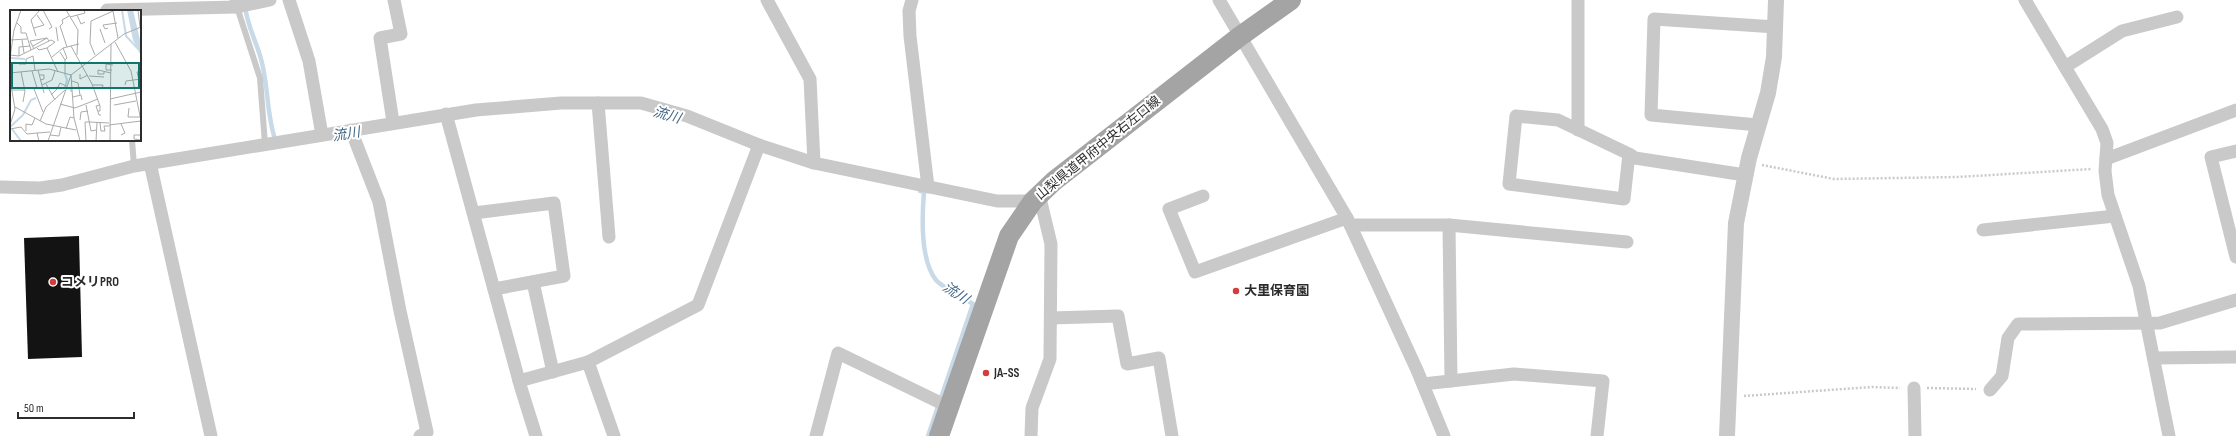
<svg xmlns="http://www.w3.org/2000/svg" width="2236" height="436" viewBox="0 0 2236 436" font-family="'Sofia Sans Condensed','Noto Sans JP',sans-serif">
  <rect width="100%" height="100%" fill="#fff"/>
  <g fill="none" stroke-linecap="round" stroke-linejoin="round">
    <g stroke="#c8d9e7" stroke-width="4.5">
      <path d="M 245,6 C 247,25 256,41 261,59 C 269,87 266,115 276,142"/>
      <path d="M 920,191 L 924,192 C 922,216 920,260 936,280 C 943,288 964,298 973,304 L 928,436"/>
    </g>
  </g>
  <polygon fill="#131313" points="79,236 82,357 28,359 24,238"/>
  <g fill="none" stroke-linecap="round" stroke-linejoin="round">
    <g stroke="#c9c9c9" stroke-width="2.5" stroke-dasharray="2 2" stroke-linecap="butt">
      <polyline points="1762,165 1834,179 1958,177 2091,169"/>
      <polyline points="1927,388 1976,389"/>
      <polyline points="1744,396 1872,387 1900,388"/>
    </g>
    <g stroke="#c9c9c9" stroke-width="6">
      <polyline points="237,7 260,78 265,144"/>
      <polyline points="132,140 134,166"/>
    </g>
    <g stroke="#c9c9c9" stroke-width="13">
      <polyline points="289,0 309,61 322,135"/>
      <polyline points="767,0 810,79 814,163"/>
      <polyline points="912,0 909,11 910,36 928,187"/>
      <polyline points="1219,0 1347,218 1417,370 1444,436"/>
      <polyline points="1578,0 1578,130"/>
      <polyline points="2025,0 2102,129 2107,143 2105,171 2108,195 2139,286 2169,436"/>
      <polyline points="237,7 270,0"/>
      <polyline points="107,10 237,7 236,0"/>
      <polyline points="2065,67 2122,31 2177,17"/>
      <polyline points="598,103 609,237"/>
      <polyline points="446,114 521,388 536,436"/>
      <polyline points="393,122 380,38 401,34 394,0"/>
      <polyline points="1758,125 1651,115 1654,19 1776,27"/>
      <polyline points="351,130 379,202 400,311 427,432 420,436"/>
      <polyline points="2236,151 2211,157 2236,257"/>
      <polyline points="1629,154 1624,199 1509,184 1516,116 1558,120 1629,154 1635,158 1745,175"/>
      <polyline points="2106,159 2236,110"/>
      <polyline points="150,163 211,436"/>
      <polyline points="0,187 40,188 62,185 134,166 476,110 561,103 641,103 687,116 759,145 814,163 997,201 1033,201"/>
      <polyline points="1203,196 1169,209 1195,272 1347,218"/>
      <polyline points="474,213 554,203 564,276 494,289"/>
      <polyline points="1350,225 1449,225 1627,242"/>
      <polyline points="1449,225 1451,381"/>
      <polyline points="1983,230 2115,216"/>
      <polyline points="533,282 553,372"/>
      <polyline points="1051,318 1118,316 1127,364 1159,358 1172,436"/>
      <polyline points="2154,358 2236,357"/>
      <polyline points="588,362 614,436"/>
      <polyline points="519,381 588,362 698,305 759,145"/>
      <polyline points="1423,384 1514,374 1603,381 1597,436"/>
      <polyline points="1914,388 1915,436"/>
      <polyline points="1990,390 2002,376 2008,338 2018,324 2160,323 2236,300"/>
      <polyline points="816,436 838,353 949,407"/>
      <polyline points="1031,436 1032,408 1050,359 1051,244 1039,194"/>
    </g>
    <polyline stroke="#c9c9c9" stroke-width="16" points="1727,436 1736,223 1749,158 1768,93 1774,57 1776,0"/>
    <polyline stroke="#a4a4a4" stroke-width="20" points="939,436 1009,236 1033,201 1054,181 1239,37 1291,0"/>
  </g>
  <g fill="#d43d3e" stroke="#fff" stroke-width="1.5">
    <circle cx="53" cy="282" r="4"/>
    <circle cx="1236" cy="291" r="4"/>
    <circle cx="986" cy="373" r="4"/>
  </g>
  <g text-anchor="middle" dominant-baseline="central" stroke-width="4" stroke-linejoin="round" paint-order="stroke">
    <g font-size="13" fill="#2c2c2c" stroke="#fff">
      <text transform="translate(1098 148) rotate(-39)">山梨県道甲府中央右左口線</text>
    </g>
    <g font-size="13" font-weight="bold" fill="#2c2c2c" stroke="#fff" text-anchor="start">
      <text x="61" y="282">コメリPRO</text>
      <text x="1244" y="291">大里保育園</text>
      <text x="994" y="373">JA-SS</text>
    </g>
    <g font-size="14" font-style="italic" fill="#426786" stroke="#fff">
      <text transform="translate(667 115) rotate(16)">流川</text>
      <text transform="translate(346 134) rotate(-9)">流川</text>
      <text transform="translate(956 293) rotate(33)">流川</text>
    </g>
  </g>
  <g transform="translate(10 10)">
    <rect width="131" height="131" fill="#fff"/>
    <path d="M 117,0 L 123,0 L 131,34 L 131,46 L 123,30 Z" fill="#c8d9e7"/>
    <path fill="none" stroke="#c8d9e7" stroke-width="2" d="M 112,0 L 116,26 L 131,42M 1,48 L 15,49M 55,64 L 57,70 L 55,78 L 61,79 L 61,82M 0,117 L 13,105 L 21,90 L 26,88M 2,119 L 11,131"/>
    <path fill="none" stroke="#ababab" stroke-width="1" d="M 33,0 L 42,17 L 39,19M 56,0 L 68,20 L 67,45M 128,0 L 130,17M 103,1 L 108,28M 67,5 L 71,14 L 75,12M 60,7 L 75,3 L 74,0M 7,13 L 11,17 L 11,23 L 16,23 L 21,40M 50,16 L 57,37M 50,16 L 53,13 L 52,10 L 59,6M 46,17 L 48,31M 24,18 L 34,15 L 27,5M 98,18 L 95,19 L 93,15 L 107,13M 90,19 L 95,33M 26,26 L 21,10 L 30,0M 0,30 L 17,29M 12,30 L 14,43M 105,32 L 121,61 L 131,111M 23,36 L 37,28 L 39,31M 61,36 L 82,74 L 90,96 L 90,101 L 88,101M 37,38 L 48,62M 53,38 L 57,48 L 55,50M 24,39 L 20,31 L 37,28M 50,42 L 55,50 L 55,64M 0,45 L 9,46 L 41,30 L 45,32 L 37,38 L 29,40 L 27,38M 85,45 L 80,33 L 81,11 L 103,1M 9,46 L 9,37 L 20,36M 42,47 L 53,38 L 69,34M 0,48 L 4,20 L 11,0M 9,54 L 16,54 L 16,49 L 23,46 L 25,60M 28,60 L 34,83M 102,60 L 96,60 L 96,54 L 103,55M 22,61 L 27,78 L 24,79 L 33,102M 11,62 L 15,81 L 13,92M 94,62 L 94,64 L 88,64 L 88,60 L 101,63M 0,63 L 39,59 L 61,65M 70,64 L 70,69 L 78,65M 29,65 L 34,65 L 34,69 L 30,70M 79,66 L 94,67M 0,69 L 5,99 L 0,115M 129,70 L 127,62 L 131,61M 62,71 L 68,73 L 70,85M 36,74 L 45,90M 32,75 L 42,70 L 45,61M 83,75 L 93,75 L 92,79M 115,75 L 116,71 L 131,69M 1,80 L 15,80M 41,85 L 47,79 L 50,73 L 56,76M 63,87 L 71,85 L 72,90M 100,89 L 131,82M 50,94 L 65,98 L 88,89M 76,95 L 81,121 L 86,120M 90,95 L 86,96 L 89,105 L 91,105M 104,95 L 126,91M 5,97 L 36,114 L 66,120M 119,98 L 118,107 L 130,107M 64,108 L 70,131M 70,110 L 71,102 L 78,101M 30,111 L 36,97 L 55,80M 80,112 L 99,113M 90,113 L 91,121 L 95,121 L 94,116 L 99,116M 99,115 L 131,111M 0,119 L 11,117 L 17,124 L 27,123 L 29,131M 56,119 L 60,107 L 64,108 L 61,65M 16,121 L 16,114 L 22,115 L 25,108M 27,123 L 40,122M 40,125 L 49,126 L 51,117M 111,125 L 115,123 L 111,114M 131,125 L 124,125 L 124,129 L 131,130M 38,131 L 61,65 L 114,24 L 131,17M 76,131 L 75,112 L 80,112M 86,131 L 87,112M 100,131 L 101,34"/>
    <path fill="#0f766e" fill-opacity="0.15" stroke="#0f766e" stroke-width="2" d="M 2,53 L 129,53 L 129,78 L 2,78 Z"/>
    <rect width="131" height="131" fill="none" stroke="#2c2c2c" stroke-width="2"/>
  </g>
  <path d="M18 412v6h116v-6" fill="none" stroke="#2c2c2c" stroke-width="2"/>
  <text x="24" y="412" font-size="12" fill="#2c2c2c" stroke="#ffffff" stroke-width="3" paint-order="stroke">50 m</text>
</svg>
